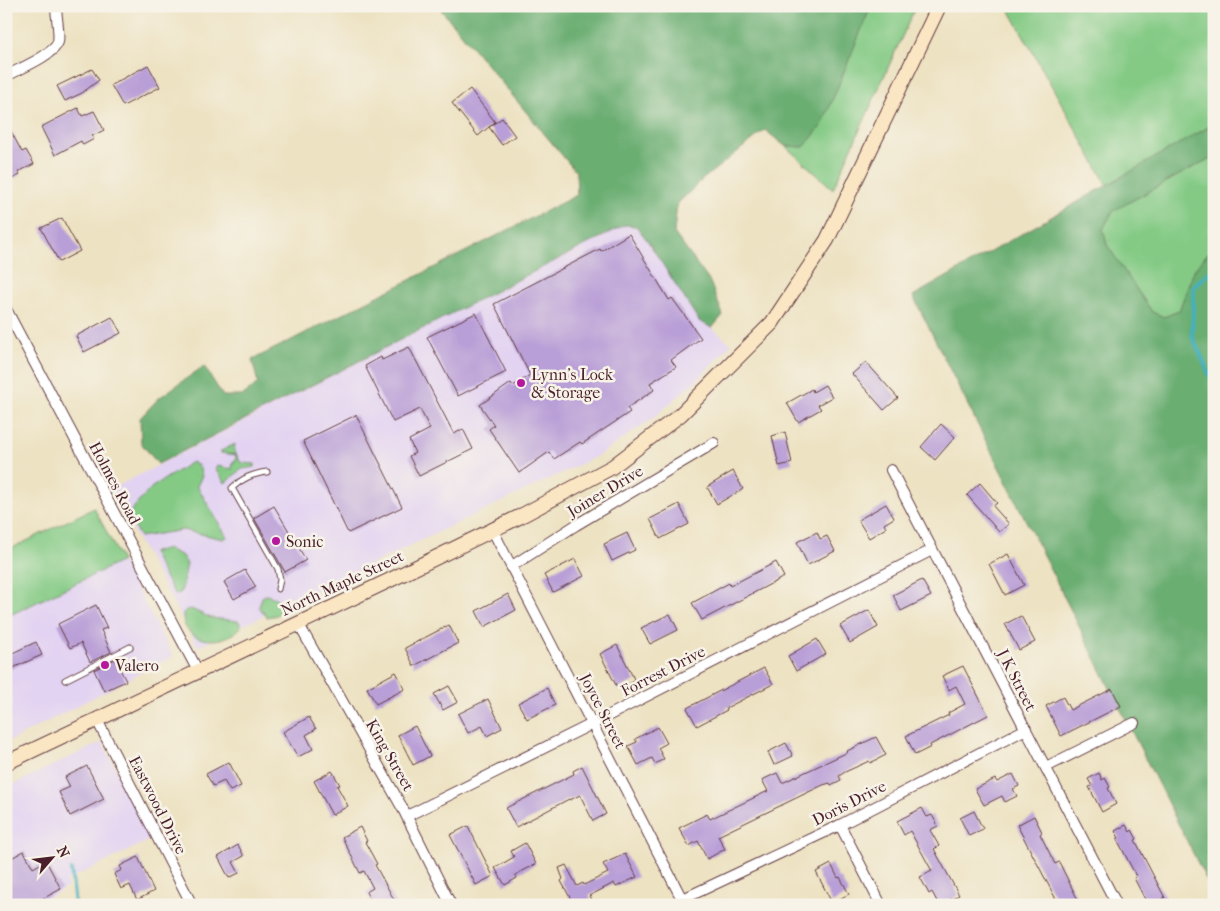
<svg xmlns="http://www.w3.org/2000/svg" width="1220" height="911" viewBox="0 0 1220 911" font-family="'IM FELL French Canon',serif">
  <rect width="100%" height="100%" fill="#f7f3e8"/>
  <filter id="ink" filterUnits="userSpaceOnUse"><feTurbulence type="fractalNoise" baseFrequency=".02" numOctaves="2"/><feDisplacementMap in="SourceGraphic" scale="10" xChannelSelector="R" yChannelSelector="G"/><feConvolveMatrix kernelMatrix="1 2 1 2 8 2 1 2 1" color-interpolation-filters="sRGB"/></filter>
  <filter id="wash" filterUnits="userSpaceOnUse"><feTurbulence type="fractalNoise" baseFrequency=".0096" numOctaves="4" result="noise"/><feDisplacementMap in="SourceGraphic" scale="20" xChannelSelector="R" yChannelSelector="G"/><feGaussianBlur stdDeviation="1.12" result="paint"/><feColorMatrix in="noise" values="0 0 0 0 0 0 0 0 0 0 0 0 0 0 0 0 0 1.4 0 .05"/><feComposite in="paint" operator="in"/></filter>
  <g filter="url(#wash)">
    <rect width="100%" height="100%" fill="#ede2c2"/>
    <g fill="#e3d3f2">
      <polygon points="625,225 635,226 647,240 699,321 712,328 731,344 700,377 653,418 599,455 198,647 110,490"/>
      <polygon points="122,561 173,656 6,743 6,617"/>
      <polygon points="102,742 152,839 66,881 68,887 34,905 6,905 6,788"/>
    </g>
    <g fill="#84ca85" stroke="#677458">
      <polygon points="871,6 916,6 833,189 785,146 804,147 822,125"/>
      <polygon points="1007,6 1209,6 1214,15 1214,124 1107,185"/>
      <polygon points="1214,156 1214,246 1194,270 1179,311 1164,317 1152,312 1107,245 1103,229 1113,211"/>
      <polygon points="235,444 234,450 241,463 255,464 255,467 242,469 225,483 215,468 217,466 232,469 233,461 236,461 236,455 221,453 221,451"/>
      <polygon points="192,462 199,466 202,476 197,486 227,537 223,539 183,530 140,537 127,515 152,487"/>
      <polygon points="94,508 122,561 6,617 6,551"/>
      <polygon points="168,549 182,556 187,564 182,588 180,593 175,595 152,553 160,550"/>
      <path d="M 266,595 C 275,597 281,599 283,609 L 277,615 L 267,617 L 259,607 L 262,597 Z"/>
      <path d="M 191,609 L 211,618 L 239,621 L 241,627 C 225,647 181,645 183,613 L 186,610 Z"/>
    </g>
    <g fill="#6bae72" stroke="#5a664e">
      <polygon points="438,6 871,6 822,125 804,147 785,146 765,130 703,179 677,204 674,233 710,282 723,315 712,328 699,321 647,240 636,226 625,225 158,464 141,443 140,418 159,398 204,366 223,396 242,396 258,383 252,360 577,195 576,172"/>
      <polygon points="1214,124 1214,156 1113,211 1103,229 1107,245 1152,312 1164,317 1179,311 1194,270 1214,246 1214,895 913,296"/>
    </g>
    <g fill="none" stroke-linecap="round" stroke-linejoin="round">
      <g stroke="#42b0bf" stroke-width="4">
        <polyline points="1214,268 1194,286 1192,336 1214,385"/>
        <polyline points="71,870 75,905"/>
      </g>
    </g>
    <g id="blocks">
      <g fill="#b99fd7">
        <polygon points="148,65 160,87 123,106 111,85"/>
        <polygon points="92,69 99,80 82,93 65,101 57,86"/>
        <polygon points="470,89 495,122 478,136 452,103"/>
        <polygon points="78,108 82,116 94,111 104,130 92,136 94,139 83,145 81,141 55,155 41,127"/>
        <polygon points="502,118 515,136 502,145 489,127"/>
        <polygon points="6,122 22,152 26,150 34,164 18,172 20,175 6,182"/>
        <polygon points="62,218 80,251 59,262 41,228"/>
        <polygon points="629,234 669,300 672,298 701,338 671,360 676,367 650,383 654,390 627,408 630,412 582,444 580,442 554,459 549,452 519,473 489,429 494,425 480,405 511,383 513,386 530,375 494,304 600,249 601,251"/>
        <polygon points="476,313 506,372 458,396 427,337"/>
        <polygon points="112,317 121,333 84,352 76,336"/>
        <polygon points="409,347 454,434 463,429 473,449 419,476 409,456 415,453 409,440 430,429 420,409 393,422 365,366 381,357 382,360"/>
        <polygon points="866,362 898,398 884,410 852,374"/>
        <polygon points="825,385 832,397 818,405 821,409 798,422 787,403 812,389 813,392"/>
        <polygon points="356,415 402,507 348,533 303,441"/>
        <polygon points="941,424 955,437 935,460 921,447"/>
        <polygon points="785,432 792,463 779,466 772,436"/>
        <polygon points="733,471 743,489 717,504 707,487"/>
        <polygon points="980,483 997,503 993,506 1009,524 999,532 967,495"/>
        <polygon points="679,504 689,524 660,539 650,519"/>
        <polygon points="886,504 894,518 884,524 886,528 869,538 858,520"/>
        <polygon points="274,506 306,560 285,572 254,518"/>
        <polygon points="817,532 820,539 827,536 835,551 808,565 797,542"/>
        <polygon points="627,533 635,550 612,561 604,544"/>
        <polygon points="1008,554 1024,585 1005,595 989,564"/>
        <polygon points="575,559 584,576 553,592 544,575"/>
        <polygon points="776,562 784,577 702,620 692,603 729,583 730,586"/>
        <polygon points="245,570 256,587 234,599 224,582"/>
        <polygon points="922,580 931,596 901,611 893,595"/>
        <polygon points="508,594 516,610 484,627 476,611"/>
        <polygon points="96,605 107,628 101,630 111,652 90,662 81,643 70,648 58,624"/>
        <polygon points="869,610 878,627 850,643 840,626"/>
        <polygon points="670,614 678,630 650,644 641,628"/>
        <polygon points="1021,616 1035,642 1019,650 1005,624"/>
        <polygon points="449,625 458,643 414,666 405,648"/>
        <polygon points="817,639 826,654 796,671 788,656"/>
        <polygon points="36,642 42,655 6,671 6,656"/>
        <polygon points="617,645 635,681 618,689 600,654"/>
        <polygon points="115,659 126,681 104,691 94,670"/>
        <polygon points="963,666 988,715 930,745 931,747 915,755 906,736 949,715 948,713 965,704 956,686 949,690 942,676"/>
        <polygon points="764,668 773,684 726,708 727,710 697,726 687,708"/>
        <polygon points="396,672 405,689 376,704 367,688"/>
        <polygon points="449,686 458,702 443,710 434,694"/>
        <polygon points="547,688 555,705 527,719 518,703"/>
        <polygon points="1112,689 1121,706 1061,736 1046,706 1063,697 1070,710"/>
        <polygon points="488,699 502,728 487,736 482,726 468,733 458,714"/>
        <polygon points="309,717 316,729 306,735 313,749 298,757 283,732"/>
        <polygon points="415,726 430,756 413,765 398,735"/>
        <polygon points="658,727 667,743 658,748 664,759 655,764 652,758 638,765 628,746 637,742 635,739"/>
        <polygon points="876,737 886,755 870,763 869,761 845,772 839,776 841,780 831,785 830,783 823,785 718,836 725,849 707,859 698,841 689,846 679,828 707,814 710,819 768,791 762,780 777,773 782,783 848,752 847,751"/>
        <polygon points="786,743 793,756 774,765 768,752"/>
        <polygon points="229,762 241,786 230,791 224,781 213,786 206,774"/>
        <polygon points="87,766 104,799 70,816 59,792 70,787 65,777"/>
        <polygon points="582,766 606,814 593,821 580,795 570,800 569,799 516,827 506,808 574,774 573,771"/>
        <polygon points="332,771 340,785 337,786 348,806 332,815 314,781"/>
        <polygon points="1099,773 1102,780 1105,778 1110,787 1108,788 1116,804 1102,812 1089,787 1092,786 1088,779"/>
        <polygon points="1013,774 1019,786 1013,789 1017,796 1005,802 1002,796 984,805 975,789 995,779 997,782"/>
        <polygon points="922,808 927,817 932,815 938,826 930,830 939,846 934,849 959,895 941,905 939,905 932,892 929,894 920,877 932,871 910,831 904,835 897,821"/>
        <polygon points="974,811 983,829 969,836 960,818"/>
        <polygon points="1034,816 1042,832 1040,834 1055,864 1059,862 1078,900 1069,905 1059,905 1017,825"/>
        <polygon points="1126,825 1130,832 1132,830 1137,839 1135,840 1165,898 1152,905 1148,905 1134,878 1136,876 1117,839 1119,838 1115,831"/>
        <polygon points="468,826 493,876 476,885 450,835"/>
        <polygon points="360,827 367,841 365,842 377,864 375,865 397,905 373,905 366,892 373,888 364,871 360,873 342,837"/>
        <polygon points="525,843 536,864 515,875 517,878 505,885 495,868 514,857 511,851"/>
        <polygon points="238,845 244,856 233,862 239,873 229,878 218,857"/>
        <polygon points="24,851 33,868 46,861 61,889 31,905 6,905 6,861"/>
        <polygon points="625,854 637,877 616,887 614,883 589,896 591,899 581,905 574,905 561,881 563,879 559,868 566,865 577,886 583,883 584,885 608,873 603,864"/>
        <polygon points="138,857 154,891 137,900 130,885 121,889 114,874 122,870 120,866"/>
        <polygon points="831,864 838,878 840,877 849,894 832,903 816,872"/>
      </g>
    </g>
  </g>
  <g filter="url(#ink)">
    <use href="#blocks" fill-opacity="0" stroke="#623c42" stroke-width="1"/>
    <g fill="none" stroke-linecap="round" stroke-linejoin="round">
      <g stroke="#623c42" stroke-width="7">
        <g id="service">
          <path d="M 267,472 C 252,474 243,478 232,488 L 278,569 L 280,580 L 278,589"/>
          <polyline points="65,680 130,647"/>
        </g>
      </g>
      <g stroke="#623c42" stroke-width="12">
        <g id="minor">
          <path d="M 6,76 C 19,69 54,55 58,42 C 60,33 56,16 56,6"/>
          <polyline points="6,309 198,671"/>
          <polyline points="891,470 1117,905"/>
          <polyline points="493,531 685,905"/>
          <polyline points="512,566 576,525 714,443"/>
          <polyline points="298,623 403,809 451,905"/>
          <polyline points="97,720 192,905"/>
          <polyline points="1046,767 1134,723"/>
          <polyline points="407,816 592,724 932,550"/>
          <polyline points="840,825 881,905"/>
          <polyline points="683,899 840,825 1026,729"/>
        </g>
      </g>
      <g stroke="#623c42" stroke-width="16">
        <polyline id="secondary" points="6,763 388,581 519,517 612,467 680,415 772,323 827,240 939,6"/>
      </g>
      <use href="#service" stroke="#fff" stroke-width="5"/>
      <use href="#minor" stroke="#fff" stroke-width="10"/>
      <use href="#secondary" stroke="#fbe6c3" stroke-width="14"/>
    </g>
  </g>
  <g fill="#b5179e" stroke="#f7f3e8" stroke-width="2">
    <circle cx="521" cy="383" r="5"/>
    <circle cx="276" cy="541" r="5"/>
    <circle cx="105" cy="665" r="5"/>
  </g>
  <g text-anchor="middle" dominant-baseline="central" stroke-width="5" stroke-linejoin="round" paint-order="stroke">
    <g font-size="16" fill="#4a1f2b" stroke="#f7f3e8" text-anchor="start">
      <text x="531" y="374">Lynn’s Lock<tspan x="531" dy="18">&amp; Storage</tspan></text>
      <text x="286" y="541">Sonic</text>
      <text x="115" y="665">Valero</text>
    </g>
    <g font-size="16" fill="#4a1f2b" stroke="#f7f3e8">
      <text transform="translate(115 483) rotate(62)">Holmes Road</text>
      <text transform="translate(605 491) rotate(-31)">Joiner Drive</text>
      <text transform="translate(342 583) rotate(-25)">North Maple Street</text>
      <text transform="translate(663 671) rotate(-27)">Forrest Drive</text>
      <text transform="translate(1017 680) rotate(63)">J K Street</text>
      <text transform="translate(603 711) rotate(63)">Joyce Street</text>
      <text transform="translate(390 755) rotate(60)">King Street</text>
      <text transform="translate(849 803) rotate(-27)">Doris Drive</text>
      <text transform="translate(158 805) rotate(63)">Eastwood Drive</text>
    </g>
  </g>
  <rect width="1220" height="911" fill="none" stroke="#f7f3e8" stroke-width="25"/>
  <g transform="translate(52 858) rotate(62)" stroke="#f7f3e8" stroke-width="4" paint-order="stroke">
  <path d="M0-4L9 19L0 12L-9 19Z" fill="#4a1f2b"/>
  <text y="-8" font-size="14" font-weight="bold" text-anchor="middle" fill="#4a1f2b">N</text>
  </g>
</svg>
